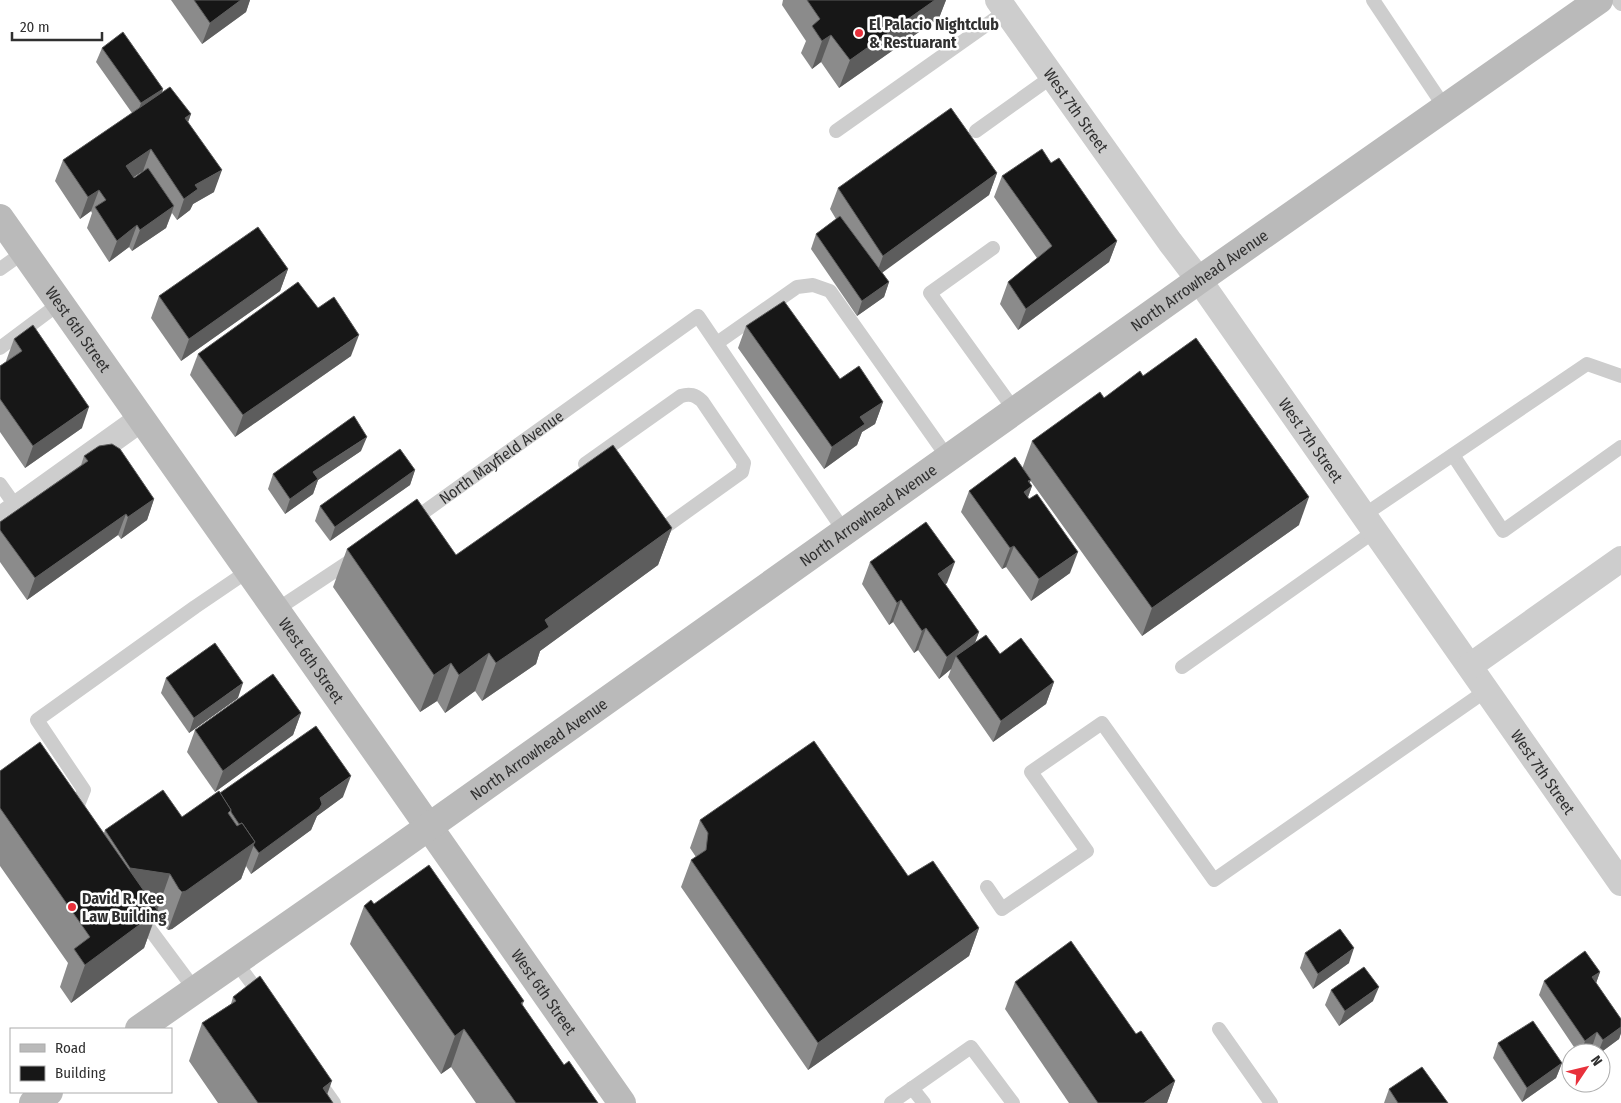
<svg xmlns="http://www.w3.org/2000/svg" width="1621" height="1103" viewBox="0 0 1621 1103" font-family="'Fira Sans Condensed',sans-serif">
  <rect width="100%" height="100%" fill="#fff"/>
  <g fill="none" stroke-linecap="round" stroke-linejoin="round">
    <g stroke="#cdcdcd" stroke-width="14">
      <polyline points="1373,0 1445,108"/>
      <polyline points="1618,0 1621,4"/>
      <polyline points="836,131 1006,11"/>
      <polyline points="976,131 1053,76"/>
      <polyline points="993,248 930,293 1015,411"/>
      <polyline points="0,269 24,252"/>
      <polyline points="717,343 797,287 813,285 830,291 948,458"/>
      <polyline points="0,348 60,303"/>
      <polyline points="1453,455 1503,531 1621,447"/>
      <path d="M 585,464 L 681,396 C 690,393 695,395 702,401 L 744,463 L 742,472 L 654,535"/>
      <polyline points="0,484 17,508"/>
      <polyline points="1364,515 1587,364 1621,376"/>
      <path id="s1" d="M 410,522 L 698,316 L 844,531"/>
      <polyline points="276,610 356,557"/>
      <polyline points="1182,667 1375,531"/>
      <polyline points="74,815 84,790 37,720 195,607 248,571"/>
      <polyline points="987,887 1002,909 1087,851 1031,772 1102,723 1214,880 1487,690"/>
      <polyline points="140,916 195,990"/>
      <polyline points="236,962 262,997"/>
      <polyline points="1219,1029 1271,1103"/>
      <polyline points="317,1079 334,1103"/>
      <polyline points="912,1088 924,1103"/>
      <polyline points="891,1103 971,1047 1013,1103"/>
    </g>
    <g stroke="#cdcdcd" stroke-width="26">
      <path id="s2" d="M 998,0 L 1170,242 L 1199,280 L 1621,883"/>
      <polyline points="0,520 141,419"/>
      <polyline points="1470,666 1621,559"/>
    </g>
    <g stroke="#bababa" stroke-width="28">
      <path id="s3" d="M 0,218 L 389,770 L 622,1103"/>
      <path id="s4" d="M 139,1029 L 389,855 L 1199,280 L 1599,0"/>
      <polyline points="33,1103 49,1092"/>
    </g>
  </g>
  <g fill="#8b8b8b" fill-rule="evenodd">
    <polygon points="171,0 250,0 246,12 202,44"/>
    <polygon points="783,0 946,0 939,18 839,88 821,62 812,69 801,53 806,41 782,5"/>
    <path d="M 102,48 L 163,89 L 162,93 L 191,114 L 188,122 L 214,192 L 193,204 L 190,210 L 177,220 L 172,213 L 166,228 L 132,251 L 129,247 L 109,262 L 87,228 L 92,213 L 91,211 L 80,219 L 55,181 L 63,160 L 132,113 L 96,62 ZM 143,171 L 134,178 L 133,177 Z"/>
    <polygon points="1051,163 1117,241 1109,262 1018,330 1000,304 1008,282 1037,258 994,197 1002,176"/>
    <polygon points="997,173 989,195 882,272 889,282 884,297 857,316 811,249 816,234 836,219 830,209 838,188"/>
    <polygon points="288,269 280,291 181,361 151,318 159,296"/>
    <polygon points="746,326 840,379 883,402 875,424 862,432 857,445 824,469 738,348"/>
    <polygon points="14,339 82,428 25,468 0,432 0,366 7,361 6,361"/>
    <polygon points="198,354 351,356 235,437 190,375"/>
    <polygon points="1143,376 1299,525 1142,636 1030,480 1030,483 1032,486 1028,497 1070,573 1031,601 1006,567 1002,569 961,512 969,491 1022,469 1032,441 1104,398"/>
    <polygon points="361,451 318,480 313,494 285,514 268,489 273,474"/>
    <polygon points="84,456 154,499 147,520 121,539 118,535 27,600 0,562 0,522 81,465"/>
    <polygon points="415,470 410,485 330,541 315,521 320,506"/>
    <polygon points="672,528 658,565 540,651 536,664 482,701 475,691 445,713 437,701 420,712 333,587 347,549 456,555"/>
    <polygon points="870,562 947,583 945,584 979,632 975,642 1054,682 1046,704 993,742 948,677 951,669 939,679 918,650 914,653 893,622 889,625 862,584"/>
    <polygon points="166,678 238,698 189,733 161,693"/>
    <polygon points="301,713 293,735 215,792 187,752 195,730"/>
    <polygon points="0,771 104,833 105,830 182,817 220,793 343,797 317,816 311,830 251,874 246,866 241,879 172,929 168,930 165,927 157,913 144,948 71,1003 60,987 68,963 0,866"/>
    <polygon points="700,820 908,876 979,928 969,956 808,1070 681,887 691,860 696,857 690,848"/>
    <polygon points="374,904 524,1001 522,1006 564,1065 598,1103 476,1103 451,1067 441,1074 350,944 364,906"/>
    <polygon points="1305,953 1349,963 1313,989 1300,968"/>
    <polygon points="1600,972 1596,983 1621,1019 1621,1033 1619,1039 1600,1053 1596,1053 1592,1047 1584,1053 1578,1053 1539,995 1544,981"/>
    <polygon points="1015,982 1136,1034 1175,1081 1167,1103 1069,1103 1005,1009"/>
    <polygon points="1331,990 1373,1001 1339,1026 1325,1005"/>
    <polygon points="233,997 327,1094 333,1103 218,1103 189,1061 202,1023 231,1004"/>
    <polygon points="1498,1043 1562,1063 1556,1078 1522,1102 1493,1058"/>
    <polygon points="1389,1089 1448,1103 1384,1103"/>
  </g>
  <g fill="#5d5d5d">
    <polygon points="241,0 250,0 246,12 202,44 210,23"/>
    <polygon points="935,0 946,0 939,18 839,88 850,60"/>
    <polygon points="831,35 821,62 812,69 822,41"/>
    <polygon points="163,89 158,104 136,118 141,103"/>
    <polygon points="191,114 183,136 185,118"/>
    <polygon points="151,149 143,171 118,188 126,166"/>
    <polygon points="222,170 214,192 193,204 190,210 177,220 184,199 195,185"/>
    <polygon points="997,173 989,195 875,278 883,256"/>
    <polygon points="99,190 91,211 80,219 88,197"/>
    <polygon points="174,206 166,228 132,251 140,230"/>
    <polygon points="137,225 129,247 109,262 117,241"/>
    <polygon points="1117,241 1109,262 1018,330 1026,309"/>
    <polygon points="288,269 280,291 181,361 189,339"/>
    <polygon points="889,282 884,297 857,316 862,301"/>
    <polygon points="359,335 351,356 235,437 243,415"/>
    <polygon points="883,402 875,424 862,432 857,445 824,469 832,447 860,417"/>
    <polygon points="89,407 82,428 25,468 33,446"/>
    <polygon points="367,437 361,451 318,480 313,494 285,514 290,499 313,472"/>
    <polygon points="415,470 410,485 330,541 335,527"/>
    <polygon points="1031,480 1027,490 1032,486 1024,508 1016,514 1028,481"/>
    <polygon points="1309,497 1299,525 1142,636 1152,608"/>
    <polygon points="154,499 147,520 121,539 128,517"/>
    <polygon points="126,514 118,535 27,600 35,578"/>
    <polygon points="672,528 658,565 540,651 536,664 482,701 496,663 545,620"/>
    <polygon points="1014,546 1006,567 1002,569 1010,548"/>
    <polygon points="1078,552 1070,573 1031,601 1039,579"/>
    <polygon points="955,562 947,583 931,596 938,574"/>
    <polygon points="901,600 893,622 889,625 897,603"/>
    <polygon points="926,628 918,650 914,653 922,631"/>
    <polygon points="979,632 971,654 956,656 951,669 939,679 947,657"/>
    <polygon points="489,653 475,691 445,713 459,675"/>
    <polygon points="451,663 437,701 420,712 434,675"/>
    <polygon points="1054,682 1046,704 993,742 1001,721"/>
    <polygon points="243,683 238,698 189,733 194,718"/>
    <polygon points="301,713 293,735 215,792 223,771"/>
    <polygon points="351,776 343,797 317,816 311,830 251,874 259,853 320,798"/>
    <polygon points="255,842 241,879 172,929 168,930 182,892"/>
    <polygon points="130,868 170,874 144,948 71,1003 85,965 116,906"/>
    <polygon points="979,928 969,956 808,1070 818,1043"/>
    <polygon points="1354,948 1349,963 1313,989 1318,974"/>
    <polygon points="1600,972 1595,986 1592,977"/>
    <polygon points="1379,987 1373,1001 1339,1026 1345,1011"/>
    <polygon points="1621,1027 1621,1033 1619,1039 1600,1053 1598,1053 1603,1040"/>
    <polygon points="464,1029 451,1067 441,1074 455,1036"/>
    <polygon points="1597,1032 1592,1047 1584,1053 1581,1053 1585,1041"/>
    <polygon points="1562,1063 1556,1078 1522,1102 1527,1088"/>
    <polygon points="332,1081 324,1103 323,1088"/>
    <polygon points="1175,1081 1167,1103 1144,1103"/>
  </g>
  <g fill="#171717" stroke="#5d5d5d">
    <polygon points="194,0 241,0 210,23"/>
    <polygon points="807,0 935,0 850,60 831,35 822,41 812,26 820,19"/>
    <polygon points="123,32 163,89 141,103 102,48"/>
    <polygon points="170,87 191,114 185,118 222,170 195,185 198,189 184,199 151,149 126,166 134,178 148,168 174,206 140,230 137,225 117,241 95,207 106,200 99,190 88,197 63,160"/>
    <polygon points="951,108 997,173 883,256 838,188"/>
    <polygon points="1042,149 1051,163 1059,158 1117,241 1026,309 1008,282 1052,246 1002,176"/>
    <polygon points="840,216 889,282 862,301 816,234"/>
    <polygon points="258,227 288,269 189,339 159,296"/>
    <polygon points="298,282 318,308 334,297 359,335 243,415 198,354"/>
    <polygon points="784,301 840,379 859,366 883,402 860,417 865,424 832,447 746,326"/>
    <polygon points="33,325 89,407 33,446 0,399 0,366 22,351 14,339"/>
    <polygon points="1196,338 1309,497 1152,608 1032,441 1100,392 1104,398 1140,371 1143,376"/>
    <polygon points="354,416 367,437 313,472 318,479 290,499 273,474"/>
    <polygon points="112,444 120,449 154,499 128,517 126,514 35,578 0,530 0,522 88,461 84,456 99,446"/>
    <polygon points="613,445 672,528 545,620 549,627 496,663 489,653 459,675 451,663 434,675 347,549 417,499 456,555"/>
    <polygon points="400,449 415,470 335,527 320,506"/>
    <polygon points="1015,457 1031,480 1028,481 1032,486 1024,492 1029,499 1037,494 1078,552 1039,579 1014,546 1010,548 969,491"/>
    <polygon points="926,522 955,562 938,574 979,632 947,657 926,628 922,631 901,600 897,603 870,562"/>
    <polygon points="986,635 1000,654 1021,638 1054,682 1001,721 956,656"/>
    <polygon points="215,643 243,683 194,718 166,678"/>
    <polygon points="273,674 301,713 223,771 195,730"/>
    <polygon points="316,726 351,776 320,798 322,804 319,809 259,853 253,845 255,842 242,823 239,824 231,812 231,810 220,793"/>
    <polygon points="814,741 908,876 933,861 979,928 818,1043 691,860 706,850 708,833 700,820"/>
    <polygon points="40,742 158,911 85,965 74,949 90,937 0,808 0,771"/>
    <polygon points="163,790 182,817 219,791 231,810 228,813 237,826 242,823 255,842 186,891 182,892 179,889 170,874 130,868 105,830"/>
    <polygon points="429,865 524,1001 521,1003 564,1065 569,1061 598,1103 516,1103 464,1029 455,1036 364,906 371,900 374,904"/>
    <polygon points="1340,929 1354,948 1318,974 1305,953"/>
    <polygon points="1071,941 1136,1034 1141,1031 1175,1081 1144,1103 1098,1103 1015,982"/>
    <polygon points="1585,951 1600,972 1592,977 1621,1019 1621,1027 1603,1040 1597,1032 1585,1041 1544,981"/>
    <polygon points="1364,967 1379,987 1345,1011 1331,990"/>
    <polygon points="260,976 332,1081 323,1088 333,1103 258,1103 202,1023 236,1001 233,997"/>
    <polygon points="1533,1021 1562,1063 1527,1088 1498,1043"/>
    <polygon points="1422,1067 1448,1103 1398,1103 1389,1089"/>
  </g>
  <g fill="#e8313c" stroke="#fff" stroke-width="2">
    <circle cx="859" cy="33" r="5"/>
    <circle cx="72" cy="907" r="5"/>
  </g>
  <g text-anchor="middle" dominant-baseline="central" stroke-width="5" stroke-linejoin="round" paint-order="stroke">
    <g font-size="16" font-weight="bold" fill="#303030" stroke="#fff" text-anchor="start">
      <text x="869" y="24">El Palacio Nightclub<tspan x="869" dy="18">&amp; Restuarant</tspan></text>
      <text x="82" y="898">David R. Kee<tspan x="82" dy="18">Law Building</tspan></text>
    </g>
    <g font-size="16" fill="#303030" stroke="#fff">
      <text stroke="none"><textPath href="#s2" startOffset="135">West 7th Street</textPath></text>
      <text stroke="none"><textPath href="#s4" startOffset="1298">North Arrowhead Avenue</textPath></text>
      <text stroke="none"><textPath href="#s3" startOffset="136">West 6th Street</textPath></text>
      <text stroke="none"><textPath href="#s2" startOffset="540">West 7th Street</textPath></text>
      <text stroke="none"><textPath href="#s1" startOffset="112">North Mayfield Avenue</textPath></text>
      <text stroke="none"><textPath href="#s4" startOffset="892">North Arrowhead Avenue</textPath></text>
      <text stroke="none"><textPath href="#s3" startOffset="541">West 6th Street</textPath></text>
      <text stroke="none"><textPath href="#s4" startOffset="488">North Arrowhead Avenue</textPath></text>
      <text stroke="none"><textPath href="#s2" startOffset="945">West 7th Street</textPath></text>
      <text stroke="none"><textPath href="#s3" startOffset="946">West 6th Street</textPath></text>
    </g>
  </g>
  <rect x="10" y="1028" width="162" height="65" fill="#ffffff" stroke="#acacac"/>
  <rect x="20" y="1044" width="25" height="8" fill="#bababa" stroke="#acacac"/>
  <text x="55" y="1053" font-size="15" fill="#303030">Road</text>
  <rect x="20" y="1066" width="25" height="15" fill="#171717" stroke="#acacac"/>
  <text x="55" y="1078" font-size="15" fill="#303030">Building</text>
  <g transform="translate(1586 1068) rotate(55)"><circle r="24" fill="#ffffff" stroke="#acacac"/>
  <path d="M0-4L9 19L0 12L-9 19Z" fill="#e8313c"/>
  <text y="-8" font-size="14" font-weight="bold" text-anchor="middle" fill="#303030">N</text>
  </g>
  <path d="M12 32v8h90v-8" fill="none" stroke="#303030" stroke-width="2.5"/>
  <text x="20" y="32" font-size="15" fill="#303030" stroke="#ffffff" stroke-width="4" paint-order="stroke">20 m</text>
</svg>
